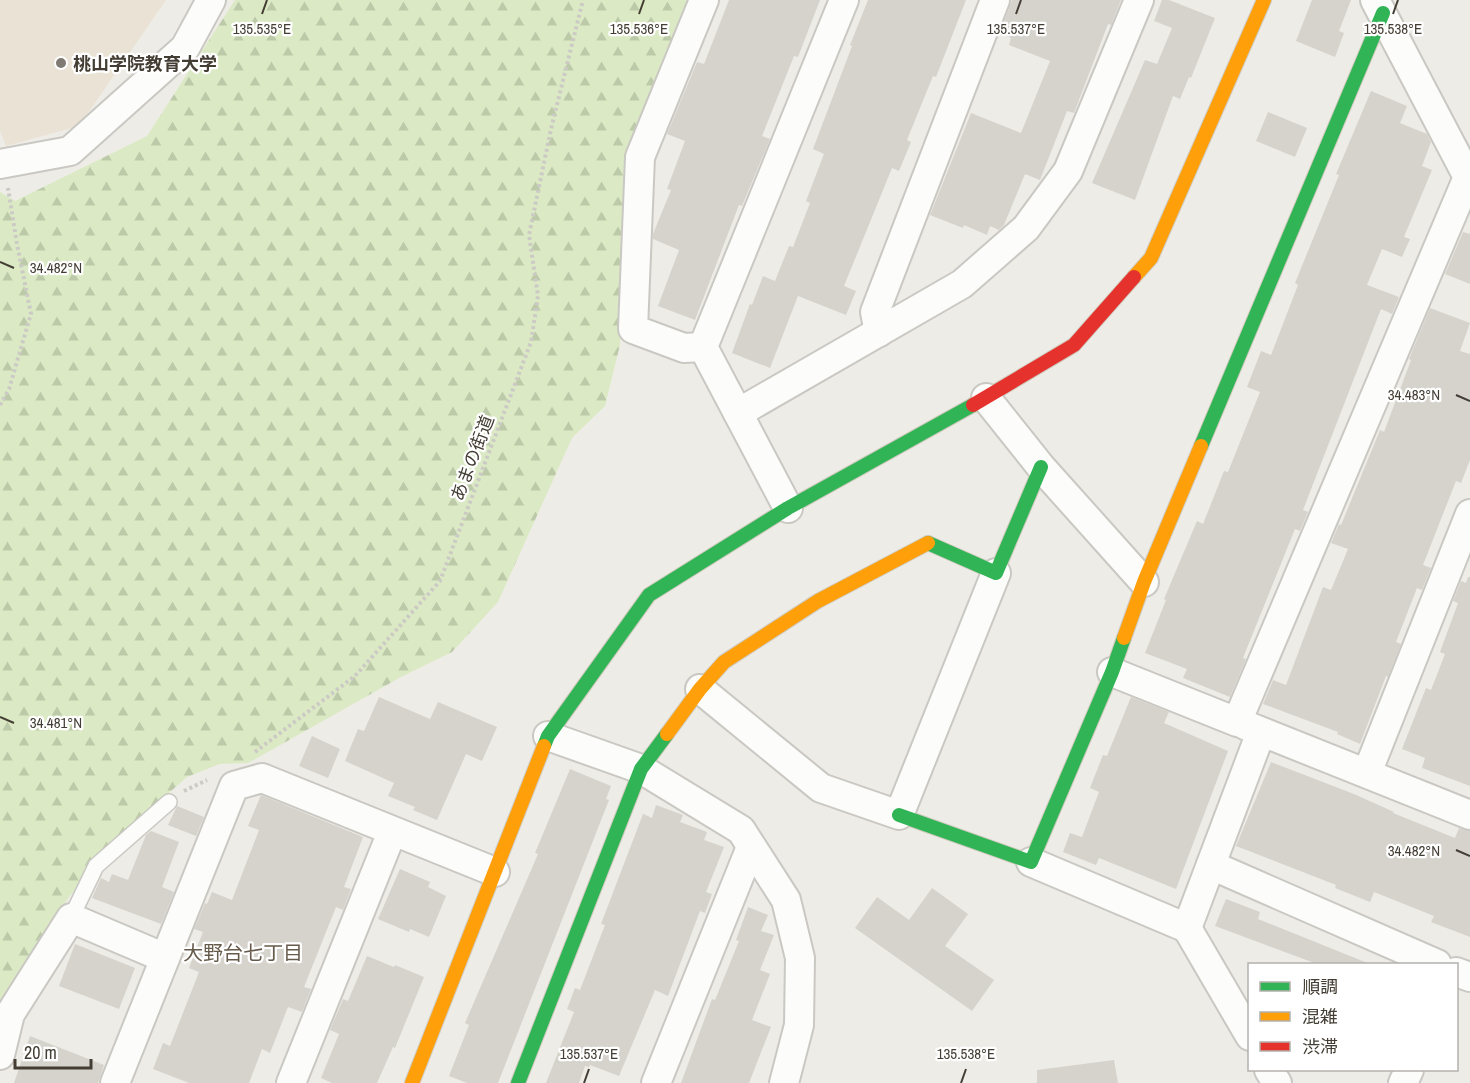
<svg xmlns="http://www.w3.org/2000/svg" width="1470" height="1083" viewBox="0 0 1470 1083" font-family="'Archivo Narrow','Noto Sans JP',sans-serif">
  <defs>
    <pattern id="forest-firs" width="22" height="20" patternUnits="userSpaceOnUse" patternTransform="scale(1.5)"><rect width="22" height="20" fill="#dbeac4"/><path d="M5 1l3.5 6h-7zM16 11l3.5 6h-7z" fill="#bdcaa9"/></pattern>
  </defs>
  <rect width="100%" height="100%" fill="#eeece6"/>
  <polygon fill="#eae3d5" points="0,0 166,0 79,126 6,146 0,131"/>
  <polygon fill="url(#forest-firs)" points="235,0 689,0 628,194 620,345 605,406 572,438 498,602 452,652 401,677 248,763 220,764 187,777 128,829 69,897 17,974 0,1017 0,192 15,201 147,136"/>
  <g fill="#d6d3cd">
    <polygon points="729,0 820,0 798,57 794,56 762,136 770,139 742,206 739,205 695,320 658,306 679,250 653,239 653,234 671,190 667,189 685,141 667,134 697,62 704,64"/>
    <polygon points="868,0 966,0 936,77 933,76 907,140 911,142 899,171 892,168 844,286 856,291 846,315 798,296 770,368 732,353 750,304 752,305 763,276 775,281 789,246 793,247 810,203 806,201 824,154 813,149 852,46 850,45"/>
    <polygon points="1012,0 1121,0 1111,25 1108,24 1074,113 1067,111 1040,180 1025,174 1004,225 999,230 990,226 987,235 964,225 963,228 930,215 971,113 1021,133 1050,61 1009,45 1011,38 1000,33"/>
    <polygon points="1162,0 1169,0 1215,18 1191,78 1189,77 1180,99 1173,96 1135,200 1092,183 1145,60 1157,64 1172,28 1154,21"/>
    <polygon points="1312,0 1351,0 1339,31 1344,33 1335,57 1296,41"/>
    <polygon points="1371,91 1407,106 1400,123 1427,134 1431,142 1422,166 1432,170 1404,237 1410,239 1402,257 1382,249 1367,285 1399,297 1392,314 1381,309 1303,510 1308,512 1300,531 1295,529 1243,658 1246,659 1230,697 1183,678 1187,669 1145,653 1166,600 1164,599 1197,521 1203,524 1224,471 1228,472 1260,392 1247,387 1261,351 1271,355 1298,285 1295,283 1339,175 1336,174"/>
    <polygon points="1268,112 1307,128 1295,157 1256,141"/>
    <polygon points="1463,232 1470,234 1470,284 1445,274"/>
    <polygon points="1430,308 1470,323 1460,351 1470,354 1470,460 1461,483 1456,481 1423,565 1431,568 1422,590 1417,588 1396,642 1401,644 1388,677 1386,676 1360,744 1337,734 1338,732 1263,704 1273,680 1286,685 1323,587 1331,590 1348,549 1331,543 1339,524 1341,525 1380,430 1384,432 1411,360 1409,359"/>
    <polygon points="1468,577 1470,577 1470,786 1422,768 1425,758 1402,749 1426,688 1431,690 1445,654 1440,652 1458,603 1453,601 1461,581 1466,583"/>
    <polygon points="379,697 430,719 438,702 497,727 482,761 466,754 437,820 413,810 415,807 388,796 394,783 345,761 358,729 364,731"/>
    <polygon points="1131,697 1169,712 1164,723 1228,751 1176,889 1099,858 1096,865 1063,852 1070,833 1082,837 1099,792 1090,788 1103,755 1107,756"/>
    <polygon points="312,736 340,749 328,778 299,766"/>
    <polygon points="1271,762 1354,794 1394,812 1393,813 1455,838 1459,828 1470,831 1470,937 1431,922 1434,916 1374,892 1370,902 1335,888 1336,885 1236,846"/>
    <polygon points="570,769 611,786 606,799 609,800 498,1083 467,1083 449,1076 469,1025 465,1023 538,854 535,853"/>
    <polygon points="261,795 363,837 344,887 351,889 343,910 336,907 304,987 311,989 302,1012 288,1007 270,1053 262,1049 249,1083 189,1083 153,1069 163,1043 170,1046 199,972 189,968 203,932 194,929 205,903 207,904 212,892 232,900 259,830 248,826"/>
    <polygon points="656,805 683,815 680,822 707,832 704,840 724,847 706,892 712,894 705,913 700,911 668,996 655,990 619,1076 590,1065 589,1067 585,1066 579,1083 546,1083 574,1012 567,1009 575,988 580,990 605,925 601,924 643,814 652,818"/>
    <polygon points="177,806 204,817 196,836 168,825"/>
    <polygon points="151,831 179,842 162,887 174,892 161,924 92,898 101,878 109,882 112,874 128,880 146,835"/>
    <polygon points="400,869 430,882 428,887 446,896 429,937 410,929 409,932 378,919"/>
    <polygon points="932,888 968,914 945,946 994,980 972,1011 855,928 877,897 909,920"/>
    <polygon points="1226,899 1260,912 1258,919 1370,964 1317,964 1215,926"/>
    <polygon points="748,907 768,915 761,931 774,935 760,970 770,974 752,1020 771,1027 749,1083 681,1083 712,999 715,1000 739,941 736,940"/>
    <polygon points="75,944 135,968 119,1009 59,986"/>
    <polygon points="367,956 394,967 395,965 424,977 395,1048 393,1047 377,1083 332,1083 321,1078 339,1034 330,1030 343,999 348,1001"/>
    <polygon points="30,1036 104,1065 98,1083 14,1083"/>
    <polygon points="1114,1060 1118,1083 1037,1083 1037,1070"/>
  </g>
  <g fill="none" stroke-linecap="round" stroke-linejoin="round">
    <g stroke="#cac8c2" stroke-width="18">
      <polyline id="lane" points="71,918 96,866 169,802"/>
    </g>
    <g stroke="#cac8c2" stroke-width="32">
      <g id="street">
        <polyline points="1375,0 1470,181"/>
        <polyline points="0,164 70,151 185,48 211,0"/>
        <polyline points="879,332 875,312 995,0"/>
        <polyline points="703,347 684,348 633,329 640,157 704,0"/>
        <polyline points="986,398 1041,467 1144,582"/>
        <polyline points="738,413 962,284 1026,228 1068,171 1139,0"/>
        <polyline points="788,508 703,347 844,0"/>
        <polyline points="1112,672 1237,722 1468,177"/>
        <polyline points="700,689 821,788 899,815 996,573"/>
        <polyline points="1245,725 1470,815"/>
        <polyline points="548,736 641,769 741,830 786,900 800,958 799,1025 784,1083"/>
        <polyline points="1367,773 1470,514"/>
        <polyline points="1031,862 1187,928 1261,732"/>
        <polyline points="1211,865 1437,964"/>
        <polyline points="1187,928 1250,1036"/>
        <polyline points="1456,972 1470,977"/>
        <polyline points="0,1055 10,1014 71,918 165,958"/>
        <polyline points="1269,1070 1277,1083"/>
        <polyline points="115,1083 234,786 262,778 495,872"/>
        <polyline points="291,1083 392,832"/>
        <polyline points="656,1083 751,847"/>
        <polyline points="1403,1083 1409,1070"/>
      </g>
    </g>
    <g stroke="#cfcabe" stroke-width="16">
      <g id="fast">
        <polyline points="1201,446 1383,13"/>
        <polyline points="928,543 996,573 1041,467"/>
        <polyline points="544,746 548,736 649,595 788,508 973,405"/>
        <polyline points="899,815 1031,862 1112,672 1124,638"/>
        <polyline points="518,1083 641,769 667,734"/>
      </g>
    </g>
    <g stroke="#cfcabe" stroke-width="16">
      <g id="slow">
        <polyline points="1134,277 1151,258 1264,0"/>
        <polyline points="1124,638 1144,582 1201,446"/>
        <polyline points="667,734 700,689 724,662 818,601 928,543"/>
        <polyline points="412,1083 544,746"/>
      </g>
    </g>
    <g stroke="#cfcabe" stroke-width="16">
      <polyline id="jam" points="973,405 1074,345 1134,277"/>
    </g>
    <g stroke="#cccac5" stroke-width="4" stroke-dasharray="3 3" stroke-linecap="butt">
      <polyline points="0,405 9,389 31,314 17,244 8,188"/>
      <polyline points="255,752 355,676 440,581 531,342 538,296 529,235 551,129 583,0"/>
      <polyline points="184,791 207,780"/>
    </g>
    <use href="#lane" stroke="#fcfcfb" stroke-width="15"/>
    <use href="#street" stroke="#fcfcfb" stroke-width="28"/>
    <use href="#fast" stroke="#30b455" stroke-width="14"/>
    <use href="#slow" stroke="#ff9f0a" stroke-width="14"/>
    <use href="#jam" stroke="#e5322d" stroke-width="14"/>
  </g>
  <path fill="none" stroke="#433d33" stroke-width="2" d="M 262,14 L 267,0M 639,14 L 644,0M 1016,14 L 1021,0M 1393,14 L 1398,0M 0,262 L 14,268M 1456,395 L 1470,401M 0,717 L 14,723M 1456,850 L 1470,856M 584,1083 L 589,1069M 961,1083 L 966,1069"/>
  <circle fill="#7f7a72" stroke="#fff" stroke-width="2" cx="61" cy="63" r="6"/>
  <g text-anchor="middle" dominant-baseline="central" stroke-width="4.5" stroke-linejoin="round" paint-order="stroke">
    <g font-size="18" font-weight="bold" fill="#433d33" stroke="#fff" text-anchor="start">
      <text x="73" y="63">桃山学院教育大学</text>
    </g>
    <g font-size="18" fill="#433d33" stroke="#fff">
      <text transform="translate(472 458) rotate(-69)">あまの街道</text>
    </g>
    <g font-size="20" fill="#665a4a" stroke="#fff">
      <text x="243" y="952">大野台七丁目</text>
    </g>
  </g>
  <g font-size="15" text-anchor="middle" fill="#433d33" stroke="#fff" stroke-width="4.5" stroke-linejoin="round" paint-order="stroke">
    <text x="262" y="34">135.535°E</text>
    <text x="639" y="34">135.536°E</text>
    <text x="1016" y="34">135.537°E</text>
    <text x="1393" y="34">135.538°E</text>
    <text x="56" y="273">34.482°N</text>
    <text x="1414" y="400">34.483°N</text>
    <text x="56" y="728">34.481°N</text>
    <text x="1414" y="856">34.482°N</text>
    <text x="589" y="1059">135.537°E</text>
    <text x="966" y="1059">135.538°E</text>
  </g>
  <rect x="1248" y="963" width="210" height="108" fill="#ffffff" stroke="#b4b1ad" stroke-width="1.5"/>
  <rect x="1260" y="982" width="30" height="9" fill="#30b455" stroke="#b4b1ad" stroke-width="1.5"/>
  <text x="1302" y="993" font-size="18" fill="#433d33">順調</text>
  <rect x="1260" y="1012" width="30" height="9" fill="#ff9f0a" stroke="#b4b1ad" stroke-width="1.5"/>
  <text x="1302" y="1023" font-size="18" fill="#433d33">混雑</text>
  <rect x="1260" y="1042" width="30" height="9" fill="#e5322d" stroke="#b4b1ad" stroke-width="1.5"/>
  <text x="1302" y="1053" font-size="18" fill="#433d33">渋滞</text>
  <path d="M15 1059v9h76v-9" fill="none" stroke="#433d33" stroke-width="3"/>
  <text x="24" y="1059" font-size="18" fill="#433d33" stroke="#ffffff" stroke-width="4.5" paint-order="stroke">20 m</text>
</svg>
